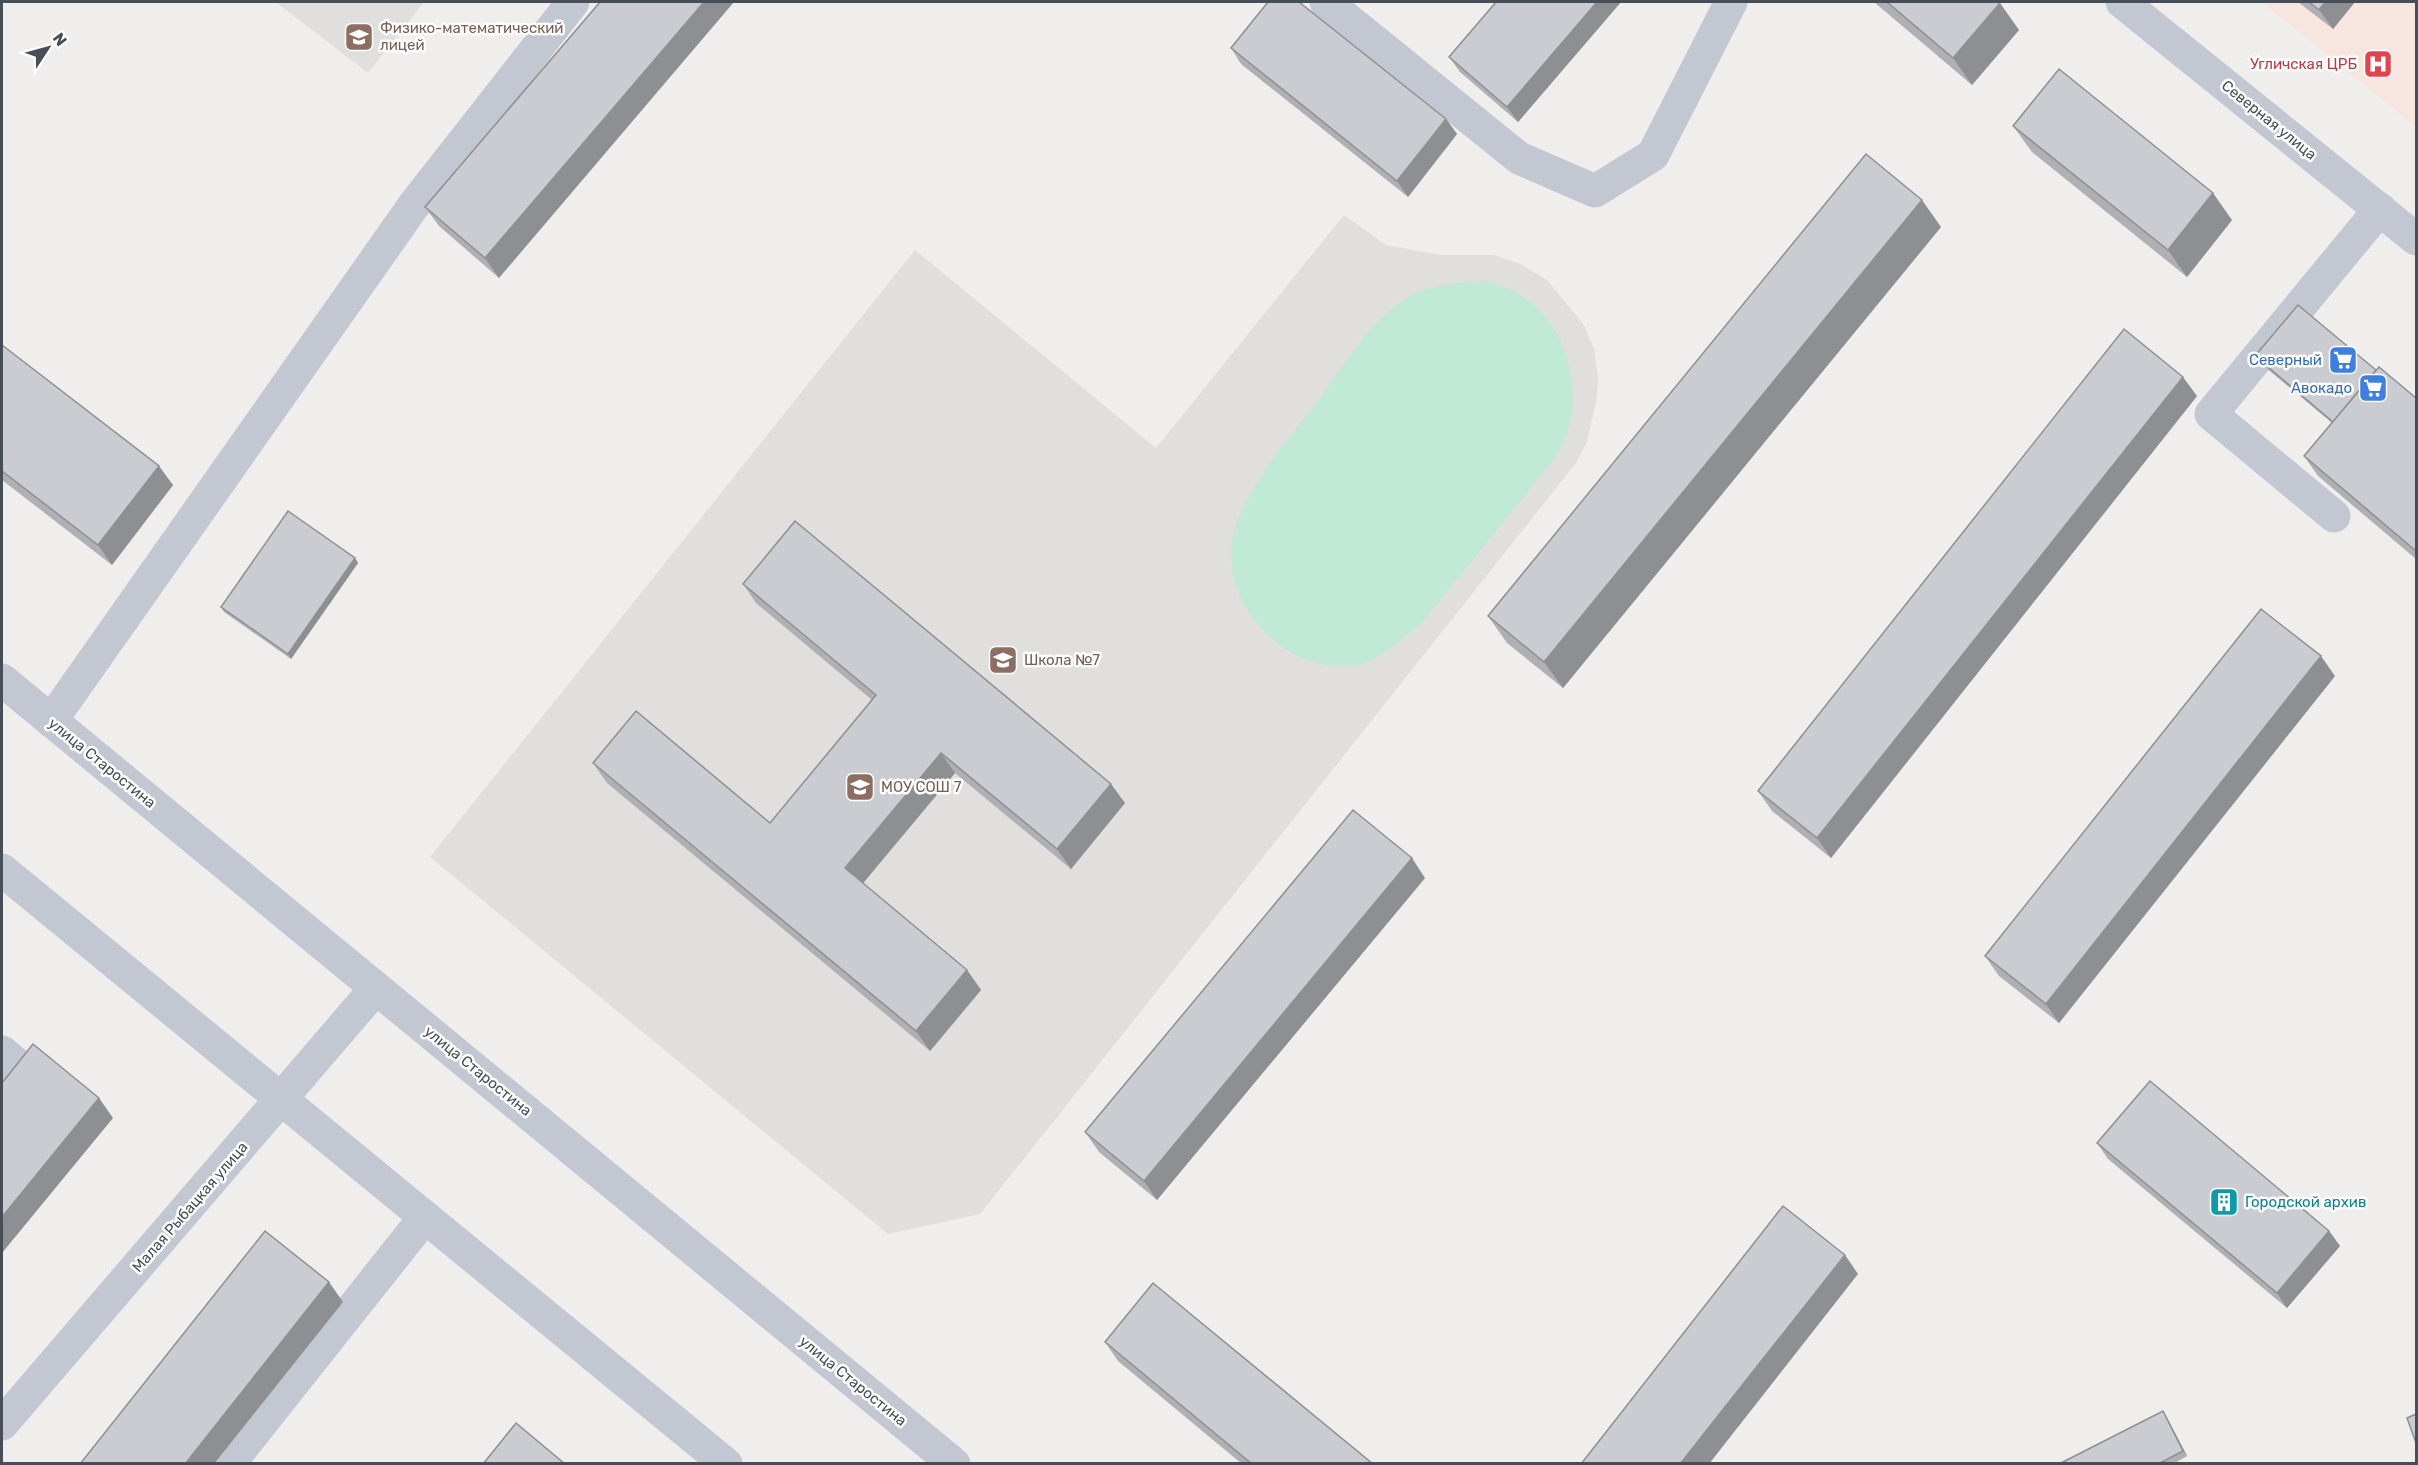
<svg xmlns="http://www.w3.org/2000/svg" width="2418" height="1465" viewBox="0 0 2418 1465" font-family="Rubik,sans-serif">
  <rect width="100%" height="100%" fill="#f0eeed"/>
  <g fill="#e0dfde">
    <polygon points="276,2 424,2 368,73"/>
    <polygon points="1344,215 1386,245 1441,255 1494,255 1521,264 1547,280 1584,325 1594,349 1598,377 1597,397 1587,442 1576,463 980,1214 888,1234 430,857 915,250 1156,448"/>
  </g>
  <polygon fill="#f7e5e0" points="2262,2 2416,2 2416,127"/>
  <path fill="#c0e9d6" d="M 1484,281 C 1492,283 1502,285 1510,289 C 1564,315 1586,385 1565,439 C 1562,448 1555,456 1551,463 L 1423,621 C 1404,637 1377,664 1351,666 C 1285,672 1223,607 1232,541 C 1235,518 1250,494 1262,475 C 1277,451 1297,428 1314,406 C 1340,371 1371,318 1409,296 C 1431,284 1459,283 1484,281 Z"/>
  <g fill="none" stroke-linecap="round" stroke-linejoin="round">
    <g stroke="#c2c7d1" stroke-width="33">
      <polyline points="1326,2 1519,158 1595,191 1653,155 1731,2"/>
      <polyline points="2122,2 2416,239"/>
      <polyline points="2334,516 2211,414 2380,209"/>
      <polyline points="2,680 954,1464"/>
      <polyline points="51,721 414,205 573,2"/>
      <polyline points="2,870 726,1464"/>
      <polyline points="2,1052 14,1062 2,1077"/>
      <polyline points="2,1424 376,988"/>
      <polyline points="229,1464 425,1217"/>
    </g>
  </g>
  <g fill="#afafb4">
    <polygon points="600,2 499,278 439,226 425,207"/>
    <polygon points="1496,2 1621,2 1518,122 1460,72 1449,57"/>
    <polygon points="1874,2 1998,2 2019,30 1972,85"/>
    <polygon points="2298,2 2355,2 2333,29"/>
    <polygon points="1231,48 1446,119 1457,134 1408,197 1241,64"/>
    <polygon points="2013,126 2232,220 2187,277 2032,152"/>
    <polygon points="1941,227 1563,688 1507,643 1488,616"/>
    <polygon points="2,345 173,485 112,565 2,480"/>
    <polygon points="2255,356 2376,370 2416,398 2416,559 2318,476 2304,456 2332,423 2259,362"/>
    <polygon points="2197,396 1831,858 1772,811 1758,791"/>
    <polygon points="355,558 358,563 291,659 224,612 221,607"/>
    <polygon points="743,584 1125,803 1071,869 955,773 863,883 967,970 981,990 930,1051 607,783 593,763 770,823 872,700 756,603"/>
    <polygon points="2335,676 2059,1023 1999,976 1985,956"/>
    <polygon points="1425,878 1157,1200 1099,1152 1085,1132"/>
    <polygon points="2097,1143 2329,1231 2340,1246 2287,1308 2108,1159"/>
    <polygon points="1105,1342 1373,1464 1242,1464 1118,1361"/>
    <polygon points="2163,1411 2166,1416 2187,1456 2173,1464 2059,1464"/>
  </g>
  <g fill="#8e8f92">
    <polygon points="704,2 734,2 499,278 485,258"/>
    <polygon points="1597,2 1621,2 1518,122 1507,107"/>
    <polygon points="2325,2 2355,2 2333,29 2319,10"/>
    <polygon points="2000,3 2019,30 1972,85 1953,58"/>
    <polygon points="1446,119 1457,134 1408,197 1397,181"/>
    <polygon points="2213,193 2232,220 2187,277 2168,250"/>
    <polygon points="1922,200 1941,227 1563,688 1544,662"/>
    <polygon points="2183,377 2197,396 1831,858 1817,838"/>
    <polygon points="159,466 173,485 112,565 98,545"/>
    <polygon points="355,558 358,563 291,659 288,654"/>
    <polygon points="2321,656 2335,676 2059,1023 2046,1004"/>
    <polygon points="941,753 955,773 859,888 845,868"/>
    <polygon points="1111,784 1125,803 1071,869 1057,849"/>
    <polygon points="1412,858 1425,878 1157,1200 1144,1181"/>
    <polygon points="967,970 981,990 930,1051 916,1031"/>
    <polygon points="99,1098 113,1118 2,1253 2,1217"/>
    <polygon points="2329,1231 2340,1246 2287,1308 2277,1293"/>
    <polygon points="1845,1255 1858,1274 1709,1464 1680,1464"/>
    <polygon points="329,1282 343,1302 214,1464 185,1464"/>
    <polygon points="2163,1411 2166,1416 2187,1456 2183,1451"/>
  </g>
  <g fill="#cbccd1" stroke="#8e8f92" stroke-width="1.5">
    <polygon points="600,2 704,2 485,258 425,207"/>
    <polygon points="1268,2 1299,2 1446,119 1397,181 1231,48"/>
    <polygon points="1496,2 1597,2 1507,107 1449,57"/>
    <polygon points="1887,2 1998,2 2000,3 1953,58"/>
    <polygon points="2309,2 2325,2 2319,10"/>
    <polygon points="2059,69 2213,193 2168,250 2013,126"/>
    <polygon points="1866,154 1922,200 1544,662 1488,616"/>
    <polygon points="2298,305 2376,370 2333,422 2255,356"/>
    <polygon points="2124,329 2183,377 1817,838 1758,791"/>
    <polygon points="2,345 159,466 98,545 2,471"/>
    <polygon points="2379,367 2416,398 2416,551 2304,456"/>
    <polygon points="288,511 355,558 288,654 221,607"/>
    <polygon points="795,521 1111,784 1057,849 941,753 845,868 967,970 916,1031 593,763 636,711 770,823 876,695 743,584"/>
    <polygon points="2261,609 2321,656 2046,1004 1985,956"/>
    <polygon points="1353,810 1412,858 1144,1181 1085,1132"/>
    <polygon points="33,1044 99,1098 2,1217 2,1083"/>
    <polygon points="2150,1081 2329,1231 2277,1293 2097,1143"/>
    <polygon points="1783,1206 1845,1255 1680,1464 1581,1464"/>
    <polygon points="265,1231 329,1282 185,1464 80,1464"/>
    <polygon points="1153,1283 1373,1464 1252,1464 1105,1342"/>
    <polygon points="2163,1411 2183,1451 2158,1464 2059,1464"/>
    <polygon points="2416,1414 2416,1443 2407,1418"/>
    <polygon points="516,1423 565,1464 483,1464"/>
  </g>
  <defs>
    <g id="school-square" transform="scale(1.5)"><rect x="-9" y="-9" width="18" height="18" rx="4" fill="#8d6e63" stroke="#fff"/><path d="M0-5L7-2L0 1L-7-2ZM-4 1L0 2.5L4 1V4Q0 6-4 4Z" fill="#fff"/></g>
    <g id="hospital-square" transform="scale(1.5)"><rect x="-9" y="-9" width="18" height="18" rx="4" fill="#e0444e" stroke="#fff"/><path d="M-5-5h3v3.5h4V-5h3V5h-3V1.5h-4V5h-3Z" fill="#fff"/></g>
    <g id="supermarket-square" transform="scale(1.5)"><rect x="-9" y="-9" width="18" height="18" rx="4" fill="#3f7fe0" stroke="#fff"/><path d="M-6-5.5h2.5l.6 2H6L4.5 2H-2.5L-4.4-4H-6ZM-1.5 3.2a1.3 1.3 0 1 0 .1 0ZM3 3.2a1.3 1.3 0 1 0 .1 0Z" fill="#fff"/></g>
    <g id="building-square" transform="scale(1.5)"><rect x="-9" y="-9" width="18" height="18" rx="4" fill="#0f9aa8" stroke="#fff"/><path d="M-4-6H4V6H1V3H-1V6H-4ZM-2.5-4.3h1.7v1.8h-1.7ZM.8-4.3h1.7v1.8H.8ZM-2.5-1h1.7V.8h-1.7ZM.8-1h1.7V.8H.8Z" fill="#fff"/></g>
  </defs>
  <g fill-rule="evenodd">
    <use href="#school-square" x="359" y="37"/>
    <use href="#hospital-square" x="2378" y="64"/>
    <use href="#supermarket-square" x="2343" y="360"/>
    <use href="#supermarket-square" x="2373" y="388"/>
    <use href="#school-square" x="1003" y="660"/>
    <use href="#school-square" x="860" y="787"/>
    <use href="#building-square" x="2224" y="1202"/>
  </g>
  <g text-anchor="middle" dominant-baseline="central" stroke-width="5" stroke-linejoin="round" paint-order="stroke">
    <g font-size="15" fill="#785e54" stroke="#fff" text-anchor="start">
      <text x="380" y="28">Физико-математический<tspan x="380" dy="17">лицей</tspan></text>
      <text x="1024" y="660">Школа №7</text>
      <text x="881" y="787">МОУ СОШ 7</text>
    </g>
    <g font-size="15" fill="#be3a42" stroke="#fff" text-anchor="end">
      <text x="2357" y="64">Угличская ЦРБ</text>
    </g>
    <g font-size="15" fill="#484e58" stroke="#fff">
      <text transform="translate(2269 120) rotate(39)">Северная улица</text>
      <text transform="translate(102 763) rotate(39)">улица Старостина</text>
      <text transform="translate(478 1071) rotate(39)">улица Старостина</text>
      <text transform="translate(190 1207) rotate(-49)">Малая Рыбацкая улица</text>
      <text transform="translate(853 1381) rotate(39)">улица Старостина</text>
    </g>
    <g font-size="15" fill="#366cbe" stroke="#fff" text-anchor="end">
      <text x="2322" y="360">Северный</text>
      <text x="2352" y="388">Авокадо</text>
    </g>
    <g font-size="15" fill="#0d838f" stroke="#fff" text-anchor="start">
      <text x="2245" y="1202">Городской архив</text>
    </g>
  </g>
  <rect width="2418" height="1465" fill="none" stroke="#484e58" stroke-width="6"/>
  <g transform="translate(48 48) rotate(54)" stroke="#ffffff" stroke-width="4.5" paint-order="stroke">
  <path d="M0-4.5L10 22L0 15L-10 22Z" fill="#484e58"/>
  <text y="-9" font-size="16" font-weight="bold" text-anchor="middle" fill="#484e58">N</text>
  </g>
</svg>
